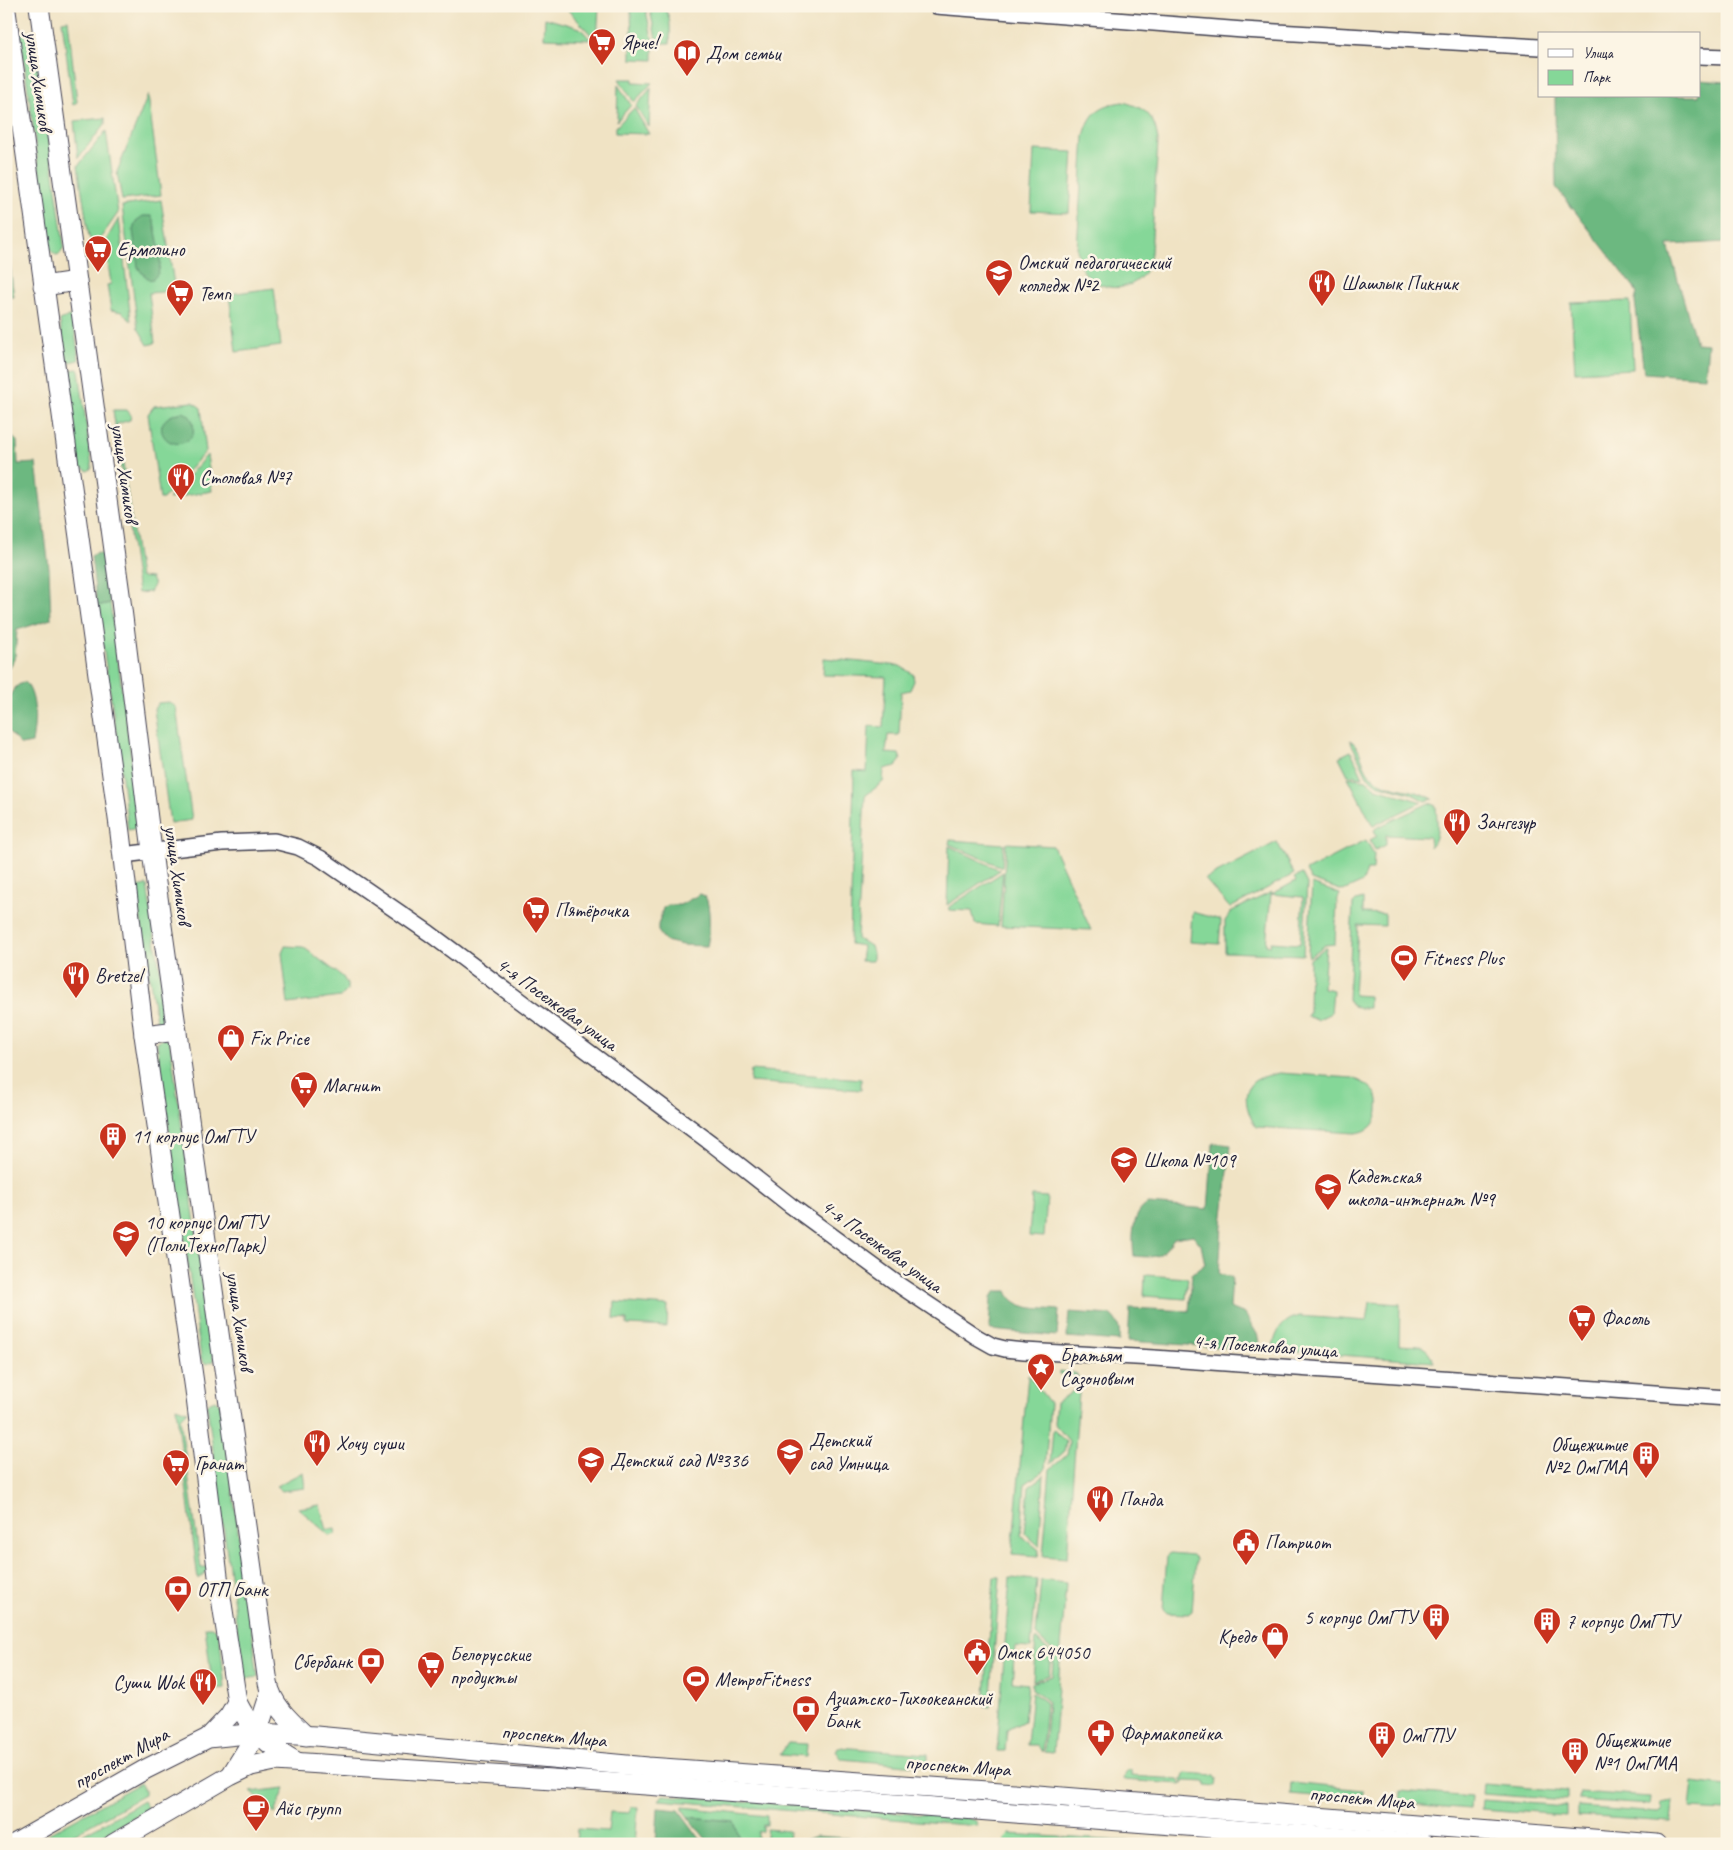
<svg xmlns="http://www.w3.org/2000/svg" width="1733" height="1850" viewBox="0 0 1733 1850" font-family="Caveat,sans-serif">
  <rect width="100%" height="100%" fill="#fcf5e5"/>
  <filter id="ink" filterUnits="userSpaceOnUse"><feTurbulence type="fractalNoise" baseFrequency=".02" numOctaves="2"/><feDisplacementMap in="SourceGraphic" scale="10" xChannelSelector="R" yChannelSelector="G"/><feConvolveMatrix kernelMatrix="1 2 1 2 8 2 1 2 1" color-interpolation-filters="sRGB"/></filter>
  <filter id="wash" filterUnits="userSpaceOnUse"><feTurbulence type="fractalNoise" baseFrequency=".0096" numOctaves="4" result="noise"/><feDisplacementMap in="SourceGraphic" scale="20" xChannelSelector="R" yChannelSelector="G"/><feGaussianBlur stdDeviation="1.12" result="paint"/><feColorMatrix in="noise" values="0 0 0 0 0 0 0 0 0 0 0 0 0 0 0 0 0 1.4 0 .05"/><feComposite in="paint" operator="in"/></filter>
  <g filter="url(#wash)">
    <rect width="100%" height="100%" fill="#f0e3c4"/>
    <g fill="#85d798" stroke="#547c6a" fill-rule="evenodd">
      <polygon points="564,6 599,6 597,41"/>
      <polygon points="634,6 645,6 653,43 632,42 631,10"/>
      <path d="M 649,6 L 663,6 C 672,17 670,30 670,43 L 657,43 Z"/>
      <polygon points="545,18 580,28 591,40 544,38"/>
      <polygon points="68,20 77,102 73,105 62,21"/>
      <polygon points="34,30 64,246 60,254 56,255 50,250 20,32"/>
      <polygon points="631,47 653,47 653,60 631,59"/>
      <polygon points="619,79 633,79 633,82 652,83 634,102"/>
      <polygon points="618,85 631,105 617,121 617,119"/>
      <polygon points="651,88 649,127 636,106"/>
      <polygon points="148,95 161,195 122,200 117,172"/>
      <path d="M 1123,102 C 1147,108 1155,117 1158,141 L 1151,253 C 1149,263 1147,271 1140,278 C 1121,296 1090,287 1080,265 C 1078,260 1078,254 1077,249 L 1084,136 C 1090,113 1099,105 1123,102 Z"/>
      <polygon points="634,108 649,134 615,133 615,128"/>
      <polygon points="105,118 105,124 78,158 74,121"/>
      <polygon points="106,131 118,213 95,246 89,237 78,166"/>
      <polygon points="1034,150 1073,152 1069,213 1031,211"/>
      <polygon points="161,200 175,291 149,293 155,343 148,345 138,328 122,206"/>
      <polygon points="119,218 131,321 122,312 111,310 107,285 111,284 105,242"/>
      <polygon points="274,288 281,346 236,352 229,294"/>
      <polygon points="1630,301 1633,369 1575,372 1571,303"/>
      <polygon points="69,316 73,319 79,360 65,363 60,320"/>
      <polygon points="77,369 79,370 92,468 88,471 80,467 67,374 71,370"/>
      <polygon points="193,402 201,408 206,451 163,499 160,499 148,414 154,406"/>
      <polygon points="113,410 127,410 131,415 130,420 117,424 140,577 151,578 154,585 150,592 138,593"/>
      <polygon points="207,455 212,491 168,499"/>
      <polygon points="110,603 141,828 128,830 119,752 97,606"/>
      <polygon points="824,658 900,666 913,674 914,681 910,690 901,692 899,735 888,735 886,753 899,754 901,760 896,766 884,769 883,782 865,796 857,939 871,946 873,953 873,961 861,961 863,946 850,944 854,771 867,772 869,726 883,727 886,677 823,675"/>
      <polygon points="169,702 176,707 192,820 170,823 154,709 158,703"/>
      <path d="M 1350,740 C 1362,747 1361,766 1371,776 C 1384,790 1416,788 1433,799 L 1425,801 L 1410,793 L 1377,784 L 1367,776 Z"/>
      <polygon points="1351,751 1363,777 1348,775 1339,757"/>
      <polygon points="1348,777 1366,780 1376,788 1422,802 1373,826"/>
      <path d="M 1429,803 L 1435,805 L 1436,808 C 1437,820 1440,839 1430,847 L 1429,837 L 1386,835 L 1386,845 L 1375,850 L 1370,840 L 1377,836 L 1374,830 L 1376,828 Z"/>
      <polygon points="950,840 1004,844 1002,867 949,844"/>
      <polygon points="1366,840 1374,854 1373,870 1367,870 1363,882 1343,891 1311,880 1306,871"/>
      <polygon points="1277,842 1294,874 1230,908 1205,879"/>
      <polygon points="1006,843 1053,846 1091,930 1001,926"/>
      <polygon points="949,846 1000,870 947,905"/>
      <polygon points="1003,872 998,926 975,924 972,911 948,910 949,907"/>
      <path d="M 1302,874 L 1307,884 L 1303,955 L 1225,952 L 1225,921 L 1232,911 L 1272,892 L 1272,894 L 1296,881 L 1294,878 ZM 1271,894 L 1303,897 L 1300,944 L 1271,942 L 1270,946 L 1266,945 Z"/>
      <polygon points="1312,884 1340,894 1337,901 1335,944 1325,945 1309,957 1308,953"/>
      <polygon points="147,885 167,1020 163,1024 159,1024 156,1020 136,887"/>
      <path d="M 1363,899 L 1363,913 L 1385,914 L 1385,926 L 1358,925 L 1354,995 L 1369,996 L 1369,1008 C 1359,1008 1352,1009 1348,999 L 1353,904 L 1356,901 Z"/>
      <polygon points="1192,912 1221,920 1219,944 1190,942"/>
      <polygon points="285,946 303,947 343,977 347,984 347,991 340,997 288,1004 282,953"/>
      <polygon points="1326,947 1323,988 1333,990 1331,1013 1317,1020 1307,1016 1309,1013 1310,959"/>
      <polygon points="166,1038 170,1042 214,1361 207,1364 203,1362 201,1357 157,1044 158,1041"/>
      <polygon points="751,1070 861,1079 861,1090 750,1082"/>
      <path d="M 1279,1073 L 1353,1078 C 1362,1082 1371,1086 1376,1094 C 1379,1099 1378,1105 1378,1110 C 1377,1124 1369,1132 1355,1133 L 1256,1127 C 1248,1115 1239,1090 1256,1080 C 1263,1076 1271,1075 1279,1073 Z"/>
      <polygon points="1032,1196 1047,1197 1044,1237 1029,1236"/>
      <polygon points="1145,1275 1188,1278 1186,1299 1144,1296"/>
      <polygon points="615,1302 668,1306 667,1327 627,1325 627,1320 614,1319"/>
      <path d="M 1370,1302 L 1400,1304 L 1399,1345 C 1418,1347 1425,1341 1434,1362 L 1272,1350 C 1276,1332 1281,1321 1299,1316 L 1367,1321 Z"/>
      <polygon points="1059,1371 1075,1373 1080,1379 1067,1558 1043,1556 1050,1469 1067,1455 1069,1441 1054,1423 1056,1403 1076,1389 1077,1376 1059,1374"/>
      <polygon points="1028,1375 1050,1403 1045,1470 1025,1484 1021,1535 1039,1550 1038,1556 1012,1554"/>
      <polygon points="215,1400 221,1405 258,1677 244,1679 207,1405 210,1402"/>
      <polygon points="176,1407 187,1411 180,1418 201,1568 209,1566 209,1569 198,1579"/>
      <polygon points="1053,1429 1066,1442 1064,1452 1050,1464"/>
      <polygon points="303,1472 305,1488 282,1491 276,1486"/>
      <polygon points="1044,1475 1039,1546 1025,1533 1029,1487"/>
      <polygon points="320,1505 327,1530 335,1529 336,1534 330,1536 298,1508"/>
      <polygon points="1171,1553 1192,1555 1196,1559 1192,1611 1188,1614 1167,1613 1163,1609 1167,1556"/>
      <polygon points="994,1577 1000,1577 990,1707 984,1707"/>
      <polygon points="1010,1578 1037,1580 1031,1648 1015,1647 1012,1682 1028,1684 1024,1721 1007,1730 1005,1751 997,1751"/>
      <polygon points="1041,1580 1066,1583 1053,1753 1044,1752 1048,1702 1032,1689 1032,1683 1052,1676 1054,1652 1036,1635"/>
      <polygon points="205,1627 211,1627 219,1631 225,1688 213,1690"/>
      <polygon points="1036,1639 1051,1653 1049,1675 1033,1681"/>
      <polygon points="1032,1692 1046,1703 1042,1752 1036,1745 1027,1745"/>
      <polygon points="788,1743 807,1744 806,1757 780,1755"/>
      <polygon points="838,1747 928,1754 928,1767 842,1759 836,1751"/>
      <polygon points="1128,1770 1131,1770 1131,1776 1178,1779 1181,1784 1123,1780 1125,1772"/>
      <polygon points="1185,1773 1215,1775 1217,1778 1216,1786 1206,1785 1206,1782 1185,1781 1183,1784 1181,1779 1184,1779"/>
      <polygon points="1693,1782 1727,1786 1727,1810 1690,1808"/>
      <polygon points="140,1783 144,1790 144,1795 56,1844 30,1844"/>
      <polygon points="1291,1783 1363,1790 1363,1800 1290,1794"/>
      <polygon points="1484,1784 1567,1791 1567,1800 1483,1794"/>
      <polygon points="285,1788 275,1814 251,1792"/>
      <polygon points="1401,1791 1471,1797 1470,1809 1400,1803"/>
      <polygon points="1579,1792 1650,1797 1649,1805 1578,1800"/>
      <polygon points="663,1795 967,1818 977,1821 978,1826 659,1800"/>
      <polygon points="1482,1800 1566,1806 1566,1815 1481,1809"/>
      <polygon points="143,1801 148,1809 87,1844 66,1844"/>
      <polygon points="1673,1801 1671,1822 1578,1816 1578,1807 1659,1813 1662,1811 1662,1808 1659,1806 1660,1803"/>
      <polygon points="631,1807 638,1807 635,1844 576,1844 577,1829 608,1831 610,1812 630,1813"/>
      <polygon points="683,1807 767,1816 767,1825 763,1825 763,1831 758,1832 758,1844 741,1844 734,1821 688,1817 683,1810"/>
      <polygon points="767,1829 789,1831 788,1844 765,1844"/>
      <polygon points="1010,1834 1172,1844 1004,1844 1005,1839"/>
    </g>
    <g fill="#6cb880" stroke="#476d5e">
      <polygon points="1699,80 1727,82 1727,242 1668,245 1696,343 1708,344 1705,377 1644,373 1635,301 1637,293 1634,287 1556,187 1555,96 1699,96"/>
      <path d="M 143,216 L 151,216 L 154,221 C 156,236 169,274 150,280 L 142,273 L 138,267 L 133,230 L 136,221 Z"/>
      <polygon points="6,232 14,297 6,298"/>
      <path d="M 183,412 C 194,416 194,425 193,435 C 173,461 139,420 183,412 Z"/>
      <polygon points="6,432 17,441 18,464 36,463 49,568 51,619 17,630 15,657 10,668 6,669"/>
      <polygon points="97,553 102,554 105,562 110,603 97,606 91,556"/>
      <path d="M 25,682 C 38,697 35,724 32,743 L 21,745 L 6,730 C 6,713 5,688 25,682 Z"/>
      <path d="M 700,894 L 705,896 C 711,905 710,935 707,946 L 682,945 L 665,941 L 658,931 L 658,925 L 663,908 L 668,905 L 680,905 Z"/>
      <path d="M 1213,1143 L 1231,1145 L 1222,1224 L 1219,1274 L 1232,1277 L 1230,1308 L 1245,1314 L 1257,1334 L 1261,1350 L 1128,1341 L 1130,1308 L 1189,1311 L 1192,1274 L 1205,1264 L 1201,1245 L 1193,1235 L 1174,1238 C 1161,1258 1157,1258 1134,1256 C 1132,1239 1131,1213 1148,1204 L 1208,1209 Z"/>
      <path d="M 996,1291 L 1007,1291 C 1014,1311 1041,1308 1059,1310 L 1057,1336 L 991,1330 L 989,1327 L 991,1298 Z"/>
      <path d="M 1069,1312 L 1111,1315 C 1119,1323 1120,1329 1119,1341 L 1067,1337 Z"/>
      <polygon points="658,1808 679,1810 704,1844 656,1844"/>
      <polygon points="688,1817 734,1821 741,1844 710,1844"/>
      <polygon points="816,1836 896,1841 899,1844 798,1844 798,1842"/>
    </g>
  </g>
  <g filter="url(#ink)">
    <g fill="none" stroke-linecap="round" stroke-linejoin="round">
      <g stroke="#413f50" stroke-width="18">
        <g id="minor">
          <polyline points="936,6 1243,30 1539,47"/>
          <polyline points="1699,56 1727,57"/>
          <polyline points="123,855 222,843 274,841 298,847 320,858 429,933 711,1143 790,1205 902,1287 977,1337 993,1346 1005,1349 1024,1351 1154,1358 1727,1398"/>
        </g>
      </g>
      <g stroke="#413f50" stroke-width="21">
        <g id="major">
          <path d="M 39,6 L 121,601 L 156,883 L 268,1683 C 272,1705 290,1721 306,1736"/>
          <path d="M 6,11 L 120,833 L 144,1035 L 195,1390 L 219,1584 L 237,1702 C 252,1732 269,1746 297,1762"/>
          <polyline points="43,286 77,281"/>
          <polyline points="144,1035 177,1031"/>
          <polyline points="208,1738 229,1716 237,1702"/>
          <polyline points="231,1775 257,1733 270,1693"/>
          <polyline points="14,1844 146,1769 208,1738 257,1733 316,1736 648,1767 988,1791 1656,1844"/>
          <polyline points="113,1844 230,1776 251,1766 275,1761 646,1785 1424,1844"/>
        </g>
      </g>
      <use href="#minor" stroke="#fff" stroke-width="15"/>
      <use href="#major" stroke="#fff" stroke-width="19"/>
    </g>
  </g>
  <defs>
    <g id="supermarket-pin" transform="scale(1.4375)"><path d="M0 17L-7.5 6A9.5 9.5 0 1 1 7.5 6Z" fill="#c8321e" stroke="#fcf5e5"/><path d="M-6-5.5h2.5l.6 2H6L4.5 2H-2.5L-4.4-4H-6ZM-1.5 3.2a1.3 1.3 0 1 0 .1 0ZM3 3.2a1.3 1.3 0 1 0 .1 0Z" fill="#fff"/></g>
    <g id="library-pin" transform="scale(1.4375)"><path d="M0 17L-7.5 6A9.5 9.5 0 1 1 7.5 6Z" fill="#c8321e" stroke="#fcf5e5"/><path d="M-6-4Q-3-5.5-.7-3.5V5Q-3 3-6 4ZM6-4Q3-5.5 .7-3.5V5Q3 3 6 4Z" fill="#fff"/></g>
    <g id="university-pin" transform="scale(1.4375)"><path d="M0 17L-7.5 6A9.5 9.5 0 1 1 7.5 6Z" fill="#c8321e" stroke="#fcf5e5"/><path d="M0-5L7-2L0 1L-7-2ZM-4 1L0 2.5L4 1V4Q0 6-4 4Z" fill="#fff"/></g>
    <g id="restaurant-pin" transform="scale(1.4375)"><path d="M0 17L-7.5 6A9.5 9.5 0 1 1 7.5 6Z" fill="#c8321e" stroke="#fcf5e5"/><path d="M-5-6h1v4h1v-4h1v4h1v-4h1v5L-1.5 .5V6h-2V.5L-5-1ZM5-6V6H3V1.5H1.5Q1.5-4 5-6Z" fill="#fff"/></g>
    <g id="stadium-pin" transform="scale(1.4375)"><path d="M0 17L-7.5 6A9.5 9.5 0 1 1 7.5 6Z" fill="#c8321e" stroke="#fcf5e5"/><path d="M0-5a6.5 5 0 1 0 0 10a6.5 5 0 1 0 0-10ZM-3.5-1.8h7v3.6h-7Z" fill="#fff"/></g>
    <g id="shop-pin" transform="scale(1.4375)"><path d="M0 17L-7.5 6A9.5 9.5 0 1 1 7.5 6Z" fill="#c8321e" stroke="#fcf5e5"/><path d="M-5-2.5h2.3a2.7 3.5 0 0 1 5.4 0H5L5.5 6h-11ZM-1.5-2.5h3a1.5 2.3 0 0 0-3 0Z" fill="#fff"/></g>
    <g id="building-pin" transform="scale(1.4375)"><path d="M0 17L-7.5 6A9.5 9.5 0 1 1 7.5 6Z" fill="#c8321e" stroke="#fcf5e5"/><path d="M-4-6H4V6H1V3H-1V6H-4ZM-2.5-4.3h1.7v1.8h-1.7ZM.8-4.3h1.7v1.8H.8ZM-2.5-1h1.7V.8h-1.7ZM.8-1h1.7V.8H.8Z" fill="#fff"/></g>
    <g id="school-pin" transform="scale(1.4375)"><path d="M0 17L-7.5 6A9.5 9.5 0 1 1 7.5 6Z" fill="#c8321e" stroke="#fcf5e5"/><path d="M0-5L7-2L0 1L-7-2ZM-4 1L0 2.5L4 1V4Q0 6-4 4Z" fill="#fff"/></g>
    <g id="sight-pin" transform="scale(1.4375)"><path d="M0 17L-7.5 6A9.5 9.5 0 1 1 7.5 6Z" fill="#c8321e" stroke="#fcf5e5"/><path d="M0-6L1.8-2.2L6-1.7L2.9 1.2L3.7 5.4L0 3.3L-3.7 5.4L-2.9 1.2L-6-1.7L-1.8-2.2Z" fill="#fff"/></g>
    <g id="civic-pin" transform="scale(1.4375)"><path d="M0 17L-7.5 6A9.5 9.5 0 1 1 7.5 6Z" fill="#c8321e" stroke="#fcf5e5"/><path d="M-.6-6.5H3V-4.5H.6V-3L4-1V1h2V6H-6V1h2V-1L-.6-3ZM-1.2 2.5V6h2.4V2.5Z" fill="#fff"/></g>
    <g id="bank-pin" transform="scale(1.4375)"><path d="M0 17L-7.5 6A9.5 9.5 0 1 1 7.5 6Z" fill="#c8321e" stroke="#fcf5e5"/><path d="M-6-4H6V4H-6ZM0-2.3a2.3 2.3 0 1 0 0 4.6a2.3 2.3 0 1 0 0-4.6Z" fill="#fff"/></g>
    <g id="pharmacy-pin" transform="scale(1.4375)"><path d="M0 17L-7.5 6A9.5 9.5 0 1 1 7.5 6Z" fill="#c8321e" stroke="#fcf5e5"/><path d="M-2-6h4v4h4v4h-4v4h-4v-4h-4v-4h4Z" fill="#fff"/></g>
    <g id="cafe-pin" transform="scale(1.4375)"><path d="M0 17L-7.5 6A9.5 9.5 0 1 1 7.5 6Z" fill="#c8321e" stroke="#fcf5e5"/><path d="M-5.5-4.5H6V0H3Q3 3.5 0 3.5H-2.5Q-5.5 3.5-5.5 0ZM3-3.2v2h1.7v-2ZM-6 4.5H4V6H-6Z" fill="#fff"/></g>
  </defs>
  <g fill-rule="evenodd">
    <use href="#supermarket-pin" x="602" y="42"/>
    <use href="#library-pin" x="687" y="53"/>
    <use href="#supermarket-pin" x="98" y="249"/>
    <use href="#university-pin" x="999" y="273"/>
    <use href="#restaurant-pin" x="1322" y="283"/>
    <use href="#supermarket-pin" x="180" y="293"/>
    <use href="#restaurant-pin" x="181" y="477"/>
    <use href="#restaurant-pin" x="1457" y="822"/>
    <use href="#supermarket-pin" x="536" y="910"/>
    <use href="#stadium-pin" x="1404" y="958"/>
    <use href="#restaurant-pin" x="76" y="975"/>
    <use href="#shop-pin" x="231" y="1038"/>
    <use href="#supermarket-pin" x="304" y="1085"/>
    <use href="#building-pin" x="113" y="1136"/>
    <use href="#school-pin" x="1124" y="1160"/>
    <use href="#school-pin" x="1328" y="1187"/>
    <use href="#university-pin" x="126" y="1234"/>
    <use href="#supermarket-pin" x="1582" y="1318"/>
    <use href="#sight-pin" x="1041" y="1367"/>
    <use href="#restaurant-pin" x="317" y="1443"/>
    <use href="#school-pin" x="790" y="1452"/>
    <use href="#building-pin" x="1646" y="1455"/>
    <use href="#school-pin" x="591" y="1460"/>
    <use href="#supermarket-pin" x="176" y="1463"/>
    <use href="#restaurant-pin" x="1100" y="1499"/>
    <use href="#civic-pin" x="1246" y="1542"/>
    <use href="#bank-pin" x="178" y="1589"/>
    <use href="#building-pin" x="1436" y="1617"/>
    <use href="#building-pin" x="1547" y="1621"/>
    <use href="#shop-pin" x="1275" y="1636"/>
    <use href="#civic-pin" x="977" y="1652"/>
    <use href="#bank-pin" x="371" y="1661"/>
    <use href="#supermarket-pin" x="431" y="1665"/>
    <use href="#stadium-pin" x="696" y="1679"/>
    <use href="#restaurant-pin" x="203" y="1682"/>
    <use href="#bank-pin" x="806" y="1709"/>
    <use href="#pharmacy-pin" x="1101" y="1733"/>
    <use href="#building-pin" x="1382" y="1735"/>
    <use href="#building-pin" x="1575" y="1751"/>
    <use href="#cafe-pin" x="256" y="1808"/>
  </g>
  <g text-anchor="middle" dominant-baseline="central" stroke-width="5" stroke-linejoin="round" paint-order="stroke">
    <g font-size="20" fill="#22223b" stroke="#fcf5e5" text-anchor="start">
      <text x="621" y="42">Ярче!</text>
      <text x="706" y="53">Дом семьи</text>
      <text x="117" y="249">Ермолино</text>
      <text x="1018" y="262">Омский педагогический<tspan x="1018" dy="23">колледж №2</tspan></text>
      <text x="1341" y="283">Шашлык Пикник</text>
      <text x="199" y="293">Темп</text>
      <text x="200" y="477">Столовая №7</text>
      <text x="1476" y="822">Зангезур</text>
      <text x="555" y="910">Пятёрочка</text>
      <text x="1423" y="958">Fitness Plus</text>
      <text x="95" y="975">Bretzel</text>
      <text x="250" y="1038">Fix Price</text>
      <text x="323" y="1085">Магнит</text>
      <text x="132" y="1136">11 корпус ОмГТУ</text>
      <text x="1143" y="1160">Школа №109</text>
      <text x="1347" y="1176">Кадетская<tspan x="1347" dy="23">школа-интернат №9</tspan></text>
      <text x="145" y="1222">10 корпус ОмГТУ<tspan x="145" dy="23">(ПолиТехноПарк)</tspan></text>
      <text x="1601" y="1318">Фасоль</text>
      <text x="1060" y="1355">Братьям<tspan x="1060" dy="23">Сазоновым</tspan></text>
      <text x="809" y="1440">Детский<tspan x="809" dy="23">сад Умница</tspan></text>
      <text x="336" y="1443">Хочу суши</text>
      <text x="1627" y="1444" text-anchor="end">Общежитие<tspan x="1627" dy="23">№2 ОмГМА</tspan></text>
      <text x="610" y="1460">Детский сад №336</text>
      <text x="195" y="1463">Гранат</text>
      <text x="1119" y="1499">Панда</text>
      <text x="1265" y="1542">Патриот</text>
      <text x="197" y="1589">ОТП Банк</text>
      <text x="1417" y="1617" text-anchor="end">5 корпус ОмГТУ</text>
      <text x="1566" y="1621">7 корпус ОмГТУ</text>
      <text x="1256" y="1636" text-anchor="end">Кредо</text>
      <text x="996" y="1652">Омск 644050</text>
      <text x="450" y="1654">Белорусские<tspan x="450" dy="23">продукты</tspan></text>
      <text x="352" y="1661" text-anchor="end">Сбербанк</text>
      <text x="715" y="1679">МетроFitness</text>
      <text x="184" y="1682" text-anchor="end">Суши Wok</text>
      <text x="825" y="1698">Азиатско-Тихоокеанский<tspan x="825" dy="23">Банк</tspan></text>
      <text x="1120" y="1733">Фармакопейка</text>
      <text x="1401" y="1735">ОмГПУ</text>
      <text x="1594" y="1740">Общежитие<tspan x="1594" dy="23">№1 ОмГМА</tspan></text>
      <text x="275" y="1808">Айс групп</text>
    </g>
    <g font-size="20" fill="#22223b" stroke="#fcf5e5">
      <text transform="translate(39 81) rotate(82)">улица Химиков</text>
      <text transform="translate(125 473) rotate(82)">улица Химиков</text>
      <text transform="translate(178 875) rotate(82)">улица Химиков</text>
      <text transform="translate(557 1004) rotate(36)">4-я Поселковая улица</text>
      <text transform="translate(882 1246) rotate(36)">4-я Поселковая улица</text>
      <text transform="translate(240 1321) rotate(82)">улица Химиков</text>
      <text transform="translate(1265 1346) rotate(4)">4-я Поселковая улица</text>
      <text transform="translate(554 1736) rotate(5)">проспект Мира</text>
      <text transform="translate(121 1758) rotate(-29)">проспект Мира</text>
      <text transform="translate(958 1766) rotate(4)">проспект Мира</text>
      <text transform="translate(1362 1798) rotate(5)">проспект Мира</text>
    </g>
  </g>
  <rect width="1733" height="1850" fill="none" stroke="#fcf5e5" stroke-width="25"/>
  <rect x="1538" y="32" width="162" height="65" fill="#fcf5e5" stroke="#a5a1a1"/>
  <rect x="1548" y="49" width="25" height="8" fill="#ffffff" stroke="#a5a1a1"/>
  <text x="1583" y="58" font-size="15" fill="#22223b">Улица</text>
  <rect x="1548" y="70" width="25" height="15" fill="#85d798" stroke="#a5a1a1"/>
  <text x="1583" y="82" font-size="15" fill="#22223b">Парк</text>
</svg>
